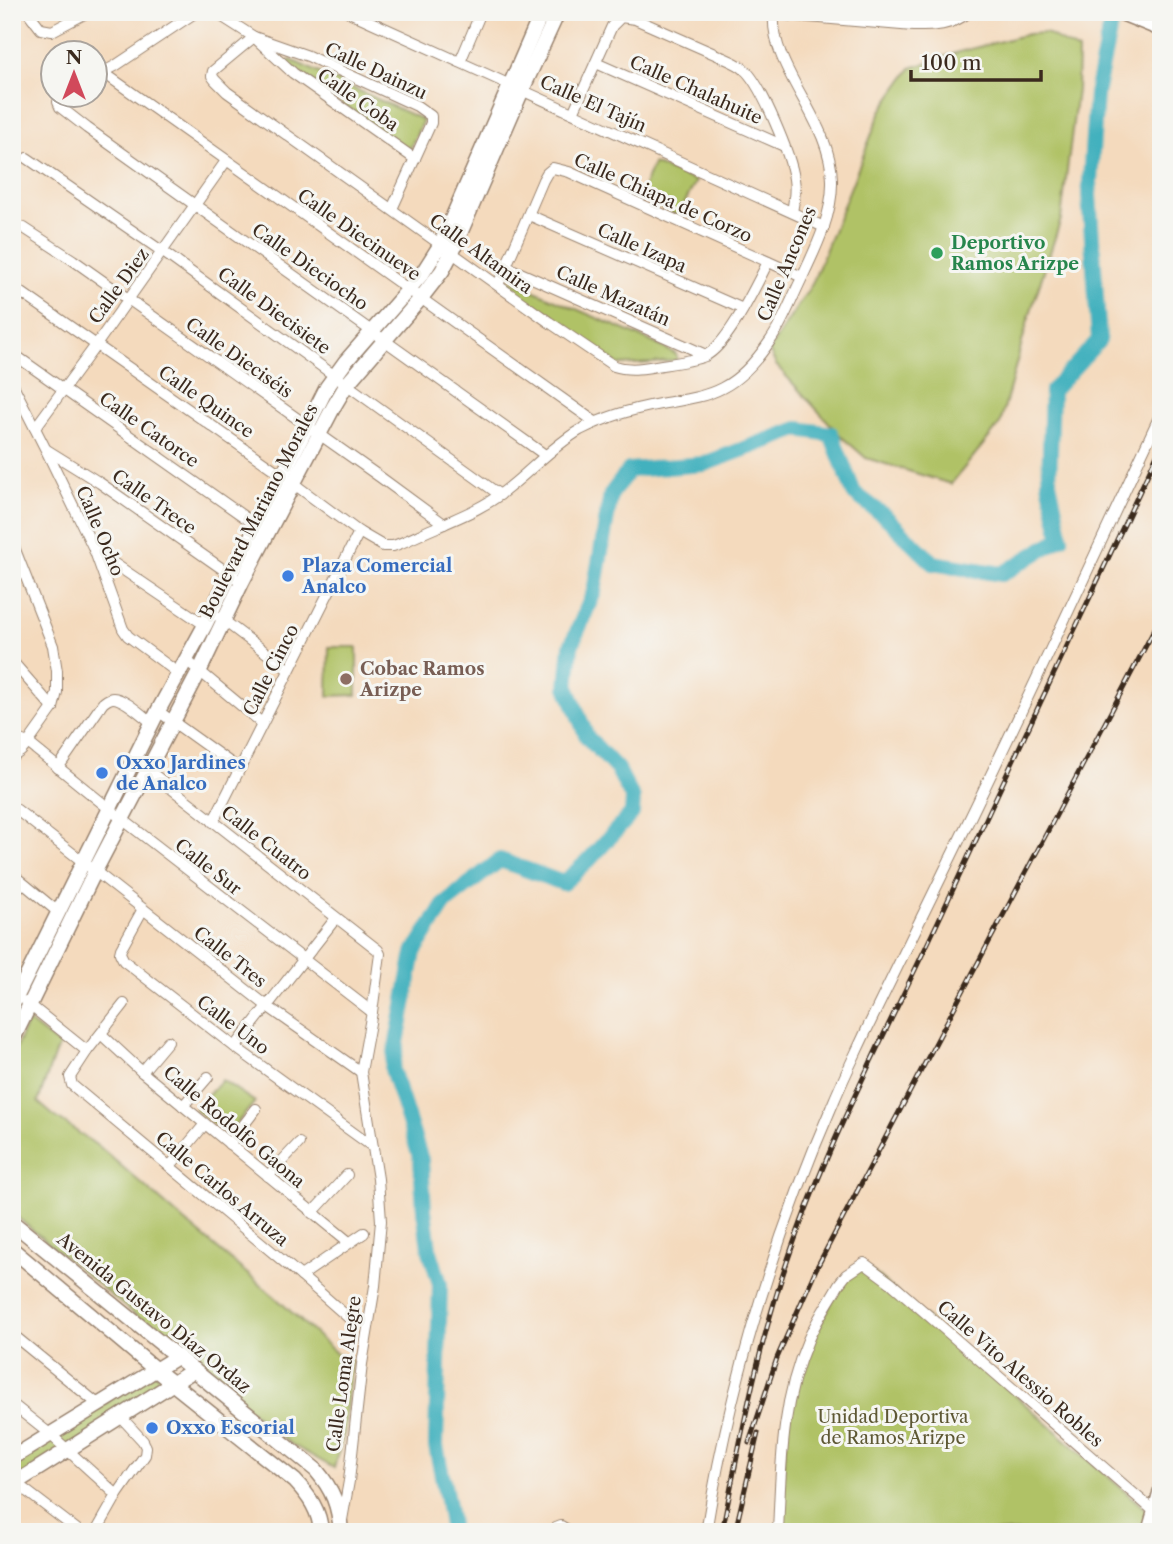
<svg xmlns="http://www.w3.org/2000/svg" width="1173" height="1544" viewBox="0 0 1173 1544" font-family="'Libre Caslon Text',serif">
  <rect width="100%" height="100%" fill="#f6f6f2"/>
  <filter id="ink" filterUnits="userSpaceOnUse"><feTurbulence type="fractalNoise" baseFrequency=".0143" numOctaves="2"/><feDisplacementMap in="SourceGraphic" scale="14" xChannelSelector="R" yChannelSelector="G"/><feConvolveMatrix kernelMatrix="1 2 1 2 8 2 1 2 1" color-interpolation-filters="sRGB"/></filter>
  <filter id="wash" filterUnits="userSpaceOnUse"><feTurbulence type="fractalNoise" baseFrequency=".00686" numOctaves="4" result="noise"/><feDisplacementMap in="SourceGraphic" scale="28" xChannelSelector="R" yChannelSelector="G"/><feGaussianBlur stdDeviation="1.57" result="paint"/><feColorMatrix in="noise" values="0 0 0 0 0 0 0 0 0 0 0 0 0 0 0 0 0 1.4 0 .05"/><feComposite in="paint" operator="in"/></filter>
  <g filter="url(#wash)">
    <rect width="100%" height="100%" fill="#f4dabd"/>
    <g fill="#b0c266" stroke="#767642" stroke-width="2">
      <polygon points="1046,33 1078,51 1077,90 1061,219 1028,320 1000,424 951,484 866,458 842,437 776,365 769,350 812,284 881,111 911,68 959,52 1028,34"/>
      <polygon points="291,60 423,120 409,151 286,63"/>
      <polygon points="653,164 696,181 678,216 639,198"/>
      <polygon points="507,279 648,340 676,354 677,360 654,363 619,365 502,285"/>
      <polygon points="329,647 357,647 357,695 328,696"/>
      <polygon points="28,1021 60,1046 55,1053 38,1102 53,1115 102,1149 182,1219 275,1297 337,1354 351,1359 344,1433 334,1468 289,1443 12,1213 12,1056"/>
      <polygon points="222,1080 255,1102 227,1135 195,1109"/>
      <polygon points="864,1266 877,1275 1151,1514 1146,1532 781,1532 784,1456 792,1393 807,1348 841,1284"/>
      <polygon points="156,1372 172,1383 67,1449 52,1436"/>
      <polygon points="50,1436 67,1451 12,1485 12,1458"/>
    </g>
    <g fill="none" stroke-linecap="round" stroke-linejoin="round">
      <polyline stroke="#43b1be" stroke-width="16" points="452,1532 447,1500 436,1446 440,1284 429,1248 424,1210 421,1160 392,1069 414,952 445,903 500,860 563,883 588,861 632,813 633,799 618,770 587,737 567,687 571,646 594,592 611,494 629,470 704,464 798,429 831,434 854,493 887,518 933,563 1002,574 1061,538 1049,482 1052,391 1099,340 1089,195 1096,94 1113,12"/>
    </g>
  </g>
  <g filter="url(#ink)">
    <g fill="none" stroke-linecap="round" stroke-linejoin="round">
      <g stroke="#98826e" stroke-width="12">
        <g id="street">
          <polyline points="28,12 41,29 52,31 88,12"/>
          <polyline points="215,12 254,37 308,56 417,106 431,116 431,123 392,209"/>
          <polyline points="349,12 824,227"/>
          <path d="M 774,14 L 913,26 C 933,26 952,26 969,12"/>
          <polyline points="460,62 481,12"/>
          <polyline points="596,63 784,146"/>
          <polyline points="104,73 595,422"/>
          <polyline points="94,77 115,66 196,12"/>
          <polyline points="61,94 58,102 60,107 87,128 545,455"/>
          <path d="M 573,113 L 612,26 L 621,17 L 635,19 L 726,59 C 733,62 740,65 745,70 C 762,86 791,156 794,179 C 796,191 794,201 792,212"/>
          <polyline points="27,158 163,252 500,495"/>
          <path d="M 415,159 L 293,73 L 254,37 L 213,71 L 212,76 L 215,80 L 227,92 L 549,322 L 614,366 C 630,371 646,368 662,365 C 676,363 692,361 705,356 C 728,345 756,285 768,262"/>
          <polyline points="529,215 743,309"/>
          <polyline points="12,227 15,226 24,228 73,260 380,477 444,524"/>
          <polyline points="507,267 706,355"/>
          <polyline points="498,285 543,180 547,173 553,168 569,172 802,277"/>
          <path d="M 12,286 L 282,475 L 359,532 L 383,546 L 393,546 C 408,541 422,533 437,527 C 459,517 483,508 502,493 C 529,473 551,447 580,430 C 605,417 633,409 660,404 C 681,400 703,398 722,388 C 742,378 757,360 770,341 C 782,324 790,303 799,284 C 814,252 833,216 832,180 C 831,119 769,69 774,12"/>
          <polyline points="12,353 260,528"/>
          <polyline points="12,383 46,450 94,549 123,629 128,636 178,673"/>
          <polyline points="35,428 96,345 226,161"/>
          <polyline points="47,450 100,483 234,577"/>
          <polyline points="12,542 53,646 57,671 57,692 53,708 28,743 21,751 12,757"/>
          <polyline points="94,550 205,625"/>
          <polyline points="219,617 289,670"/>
          <polyline points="185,659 262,723"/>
          <polyline points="12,661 53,708"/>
          <polyline points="158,711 239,769"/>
          <polyline points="12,737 28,743 122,819 372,1012"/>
          <polyline points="135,760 378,950 380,954 372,1012 361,1072 378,1179 381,1221 375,1286 362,1364 349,1481 342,1520"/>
          <path d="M 58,768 L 103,703 C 107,700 109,698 113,698 C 124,698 143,716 152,723"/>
          <polyline points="12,809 17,810 267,1006 361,1072"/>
          <polyline points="213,822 359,532"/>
          <polyline points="12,874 58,912"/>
          <polyline points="143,909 121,949 120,953 124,961 235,1047 373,1147"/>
          <polyline points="26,1002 87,1051"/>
          <polyline points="124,1004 87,1051 70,1077 72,1085 301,1276 350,1319"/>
          <polyline points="101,1034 142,1072 349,1242"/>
          <polyline points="235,1047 336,918"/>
          <polyline points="142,1072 168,1041"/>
          <polyline points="183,1106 208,1077"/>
          <polyline points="229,1144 256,1109"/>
          <polyline points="170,1166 205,1124"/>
          <polyline points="268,1176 299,1143"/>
          <polyline points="312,1213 347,1175"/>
          <polyline points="301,1276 364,1233"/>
          <polyline points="12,1334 99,1405"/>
          <polyline points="12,1404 51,1435 117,1495"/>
          <polyline points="16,1483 80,1532"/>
          <polyline points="96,1532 117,1495 145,1455 146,1447 143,1441 121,1417"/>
          <polyline points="553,1532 556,1528 561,1526 571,1532"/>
          <path d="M 706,1532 C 730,1383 774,1239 834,1101 C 844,1077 856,1053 867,1029 C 901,958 937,887 971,816 C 1036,682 1098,548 1161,413"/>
          <path d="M 778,1532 C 781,1466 781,1402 808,1340 C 816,1321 829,1302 839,1284 L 846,1275 L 864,1263 L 891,1283 L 1155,1512"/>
        </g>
      </g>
      <g stroke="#98826e" stroke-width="17">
        <g id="secondary">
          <polyline points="1119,12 1161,29"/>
          <polyline points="12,1006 158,711 205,625 230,574 257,526 327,387 346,361 422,274 441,244 542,12"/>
          <polyline points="12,1041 95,871 199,672 242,582 334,406 347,384 359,370 421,298 442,271 452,252 522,90 558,12"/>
          <path d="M 12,1222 L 316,1470 C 333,1490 339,1506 341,1532"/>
          <path d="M 12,1249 L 156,1370 L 295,1481 C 309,1496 320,1511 321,1532"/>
          <polyline points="12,1458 178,1356"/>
          <polyline points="12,1485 194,1370"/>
          <polyline points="1149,1532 1161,1490"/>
        </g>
      </g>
      <use href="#street" stroke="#fff" stroke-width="10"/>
      <use href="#secondary" stroke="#fff" stroke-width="14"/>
      <g stroke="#3b2a1e" stroke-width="5">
        <g id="rail">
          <polyline points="749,1443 777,1358 816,1269 1161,617"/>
          <path d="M 722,1532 C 740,1441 757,1350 787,1262 C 826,1146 883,1038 935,928 C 1010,767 1085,607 1161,446"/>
          <polyline points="735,1532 758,1433"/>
        </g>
      </g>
      <use href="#rail" stroke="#f6f6f2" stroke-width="2.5" stroke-dasharray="8" stroke-linecap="butt"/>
    </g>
  </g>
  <circle fill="#2e9e5b" stroke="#f6f6f2" stroke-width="2.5" cx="937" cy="253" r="7"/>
  <g fill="#3f7fe0" stroke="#f6f6f2" stroke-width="2.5">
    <circle cx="288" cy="576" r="7"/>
    <circle cx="102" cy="773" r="7"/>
    <circle cx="152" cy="1428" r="7"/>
  </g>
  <circle fill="#8d6e63" stroke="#f6f6f2" stroke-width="2.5" cx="346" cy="679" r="7"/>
  <g text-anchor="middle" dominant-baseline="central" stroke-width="6" stroke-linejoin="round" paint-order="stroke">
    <g font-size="18" fill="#3b2a1e" stroke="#f6f6f2">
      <text transform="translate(376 71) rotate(25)">Calle Dainzu</text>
      <text transform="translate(696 90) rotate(24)">Calle Chalahuite</text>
      <text transform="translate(358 100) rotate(35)">Calle Coba</text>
      <text transform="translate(593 104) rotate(24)">Calle El Tajín</text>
      <text transform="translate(663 198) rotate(24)">Calle Chiapa de Corzo</text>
      <text transform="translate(359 235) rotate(35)">Calle Diecinueve</text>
      <text transform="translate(642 248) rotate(24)">Calle Izapa</text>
      <text transform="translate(481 254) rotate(36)">Calle Altamira</text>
      <text transform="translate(787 264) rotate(-67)">Calle Ancones</text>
      <text transform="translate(310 267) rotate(35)">Calle Dieciocho</text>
      <text transform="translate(119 286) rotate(-54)">Calle Diez</text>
      <text transform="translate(613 296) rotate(24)">Calle Mazatán</text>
      <text transform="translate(274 311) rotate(36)">Calle Diecisiete</text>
      <text transform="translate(239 358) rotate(35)">Calle Dieciséis</text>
      <text transform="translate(206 402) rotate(35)">Calle Quince</text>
      <text transform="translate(149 430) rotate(35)">Calle Catorce</text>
      <text transform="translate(154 502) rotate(35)">Calle Trece</text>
      <text transform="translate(259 511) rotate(-63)">Boulevard Mariano Morales</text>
      <text transform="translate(100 531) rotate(67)">Calle Ocho</text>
      <text transform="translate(271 670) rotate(-63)">Calle Cinco</text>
      <text transform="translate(266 843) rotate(38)">Calle Cuatro</text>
      <text transform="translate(208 867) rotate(38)">Calle Sur</text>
      <text transform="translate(230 957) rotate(38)">Calle Tres</text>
      <text transform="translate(233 1025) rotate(37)">Calle Uno</text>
      <text transform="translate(234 1127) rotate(40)">Calle Rodolfo Gaona</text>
      <text transform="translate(222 1189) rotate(40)">Calle Carlos Arruza</text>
      <text transform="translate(154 1313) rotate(39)">Avenida Gustavo Díaz Ordaz</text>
      <text transform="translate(344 1374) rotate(-82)">Calle Loma Alegre</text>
      <text transform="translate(1020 1374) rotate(41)">Calle Vito Alessio Robles</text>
    </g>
    <g font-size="18" font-weight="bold" fill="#27864d" stroke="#f6f6f2" text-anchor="start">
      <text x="951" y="243">Deportivo<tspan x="951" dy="21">Ramos Arizpe</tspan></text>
    </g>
    <g font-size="18" font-weight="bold" fill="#366cbe" stroke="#f6f6f2" text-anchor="start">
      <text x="302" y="566">Plaza Comercial<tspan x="302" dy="21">Analco</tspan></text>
      <text x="116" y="763">Oxxo Jardines<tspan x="116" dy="21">de Analco</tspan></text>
      <text x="166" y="1428">Oxxo Escorial</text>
    </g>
    <g font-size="18" font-weight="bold" fill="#785e54" stroke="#f6f6f2" text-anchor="start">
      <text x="360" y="669">Cobac Ramos<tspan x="360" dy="21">Arizpe</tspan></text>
    </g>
    <g font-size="18" fill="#5e5834" stroke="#f6f6f2">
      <text x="893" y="1417">Unidad Deportiva<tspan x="893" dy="21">de Ramos Arizpe</tspan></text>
    </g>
  </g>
  <rect width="1173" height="1544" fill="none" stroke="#f6f6f2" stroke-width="42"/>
  <g transform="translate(74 74)"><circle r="33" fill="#f6f6f2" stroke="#aba49d" stroke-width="2"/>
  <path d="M0-5L12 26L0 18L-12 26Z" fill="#d1495b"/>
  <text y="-10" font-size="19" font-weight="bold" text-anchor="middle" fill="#3b2a1e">N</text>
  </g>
  <path d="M911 70v10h130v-10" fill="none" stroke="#3b2a1e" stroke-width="3.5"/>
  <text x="921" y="70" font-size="21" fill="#3b2a1e" stroke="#f6f6f2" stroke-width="5" paint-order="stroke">100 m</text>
</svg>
